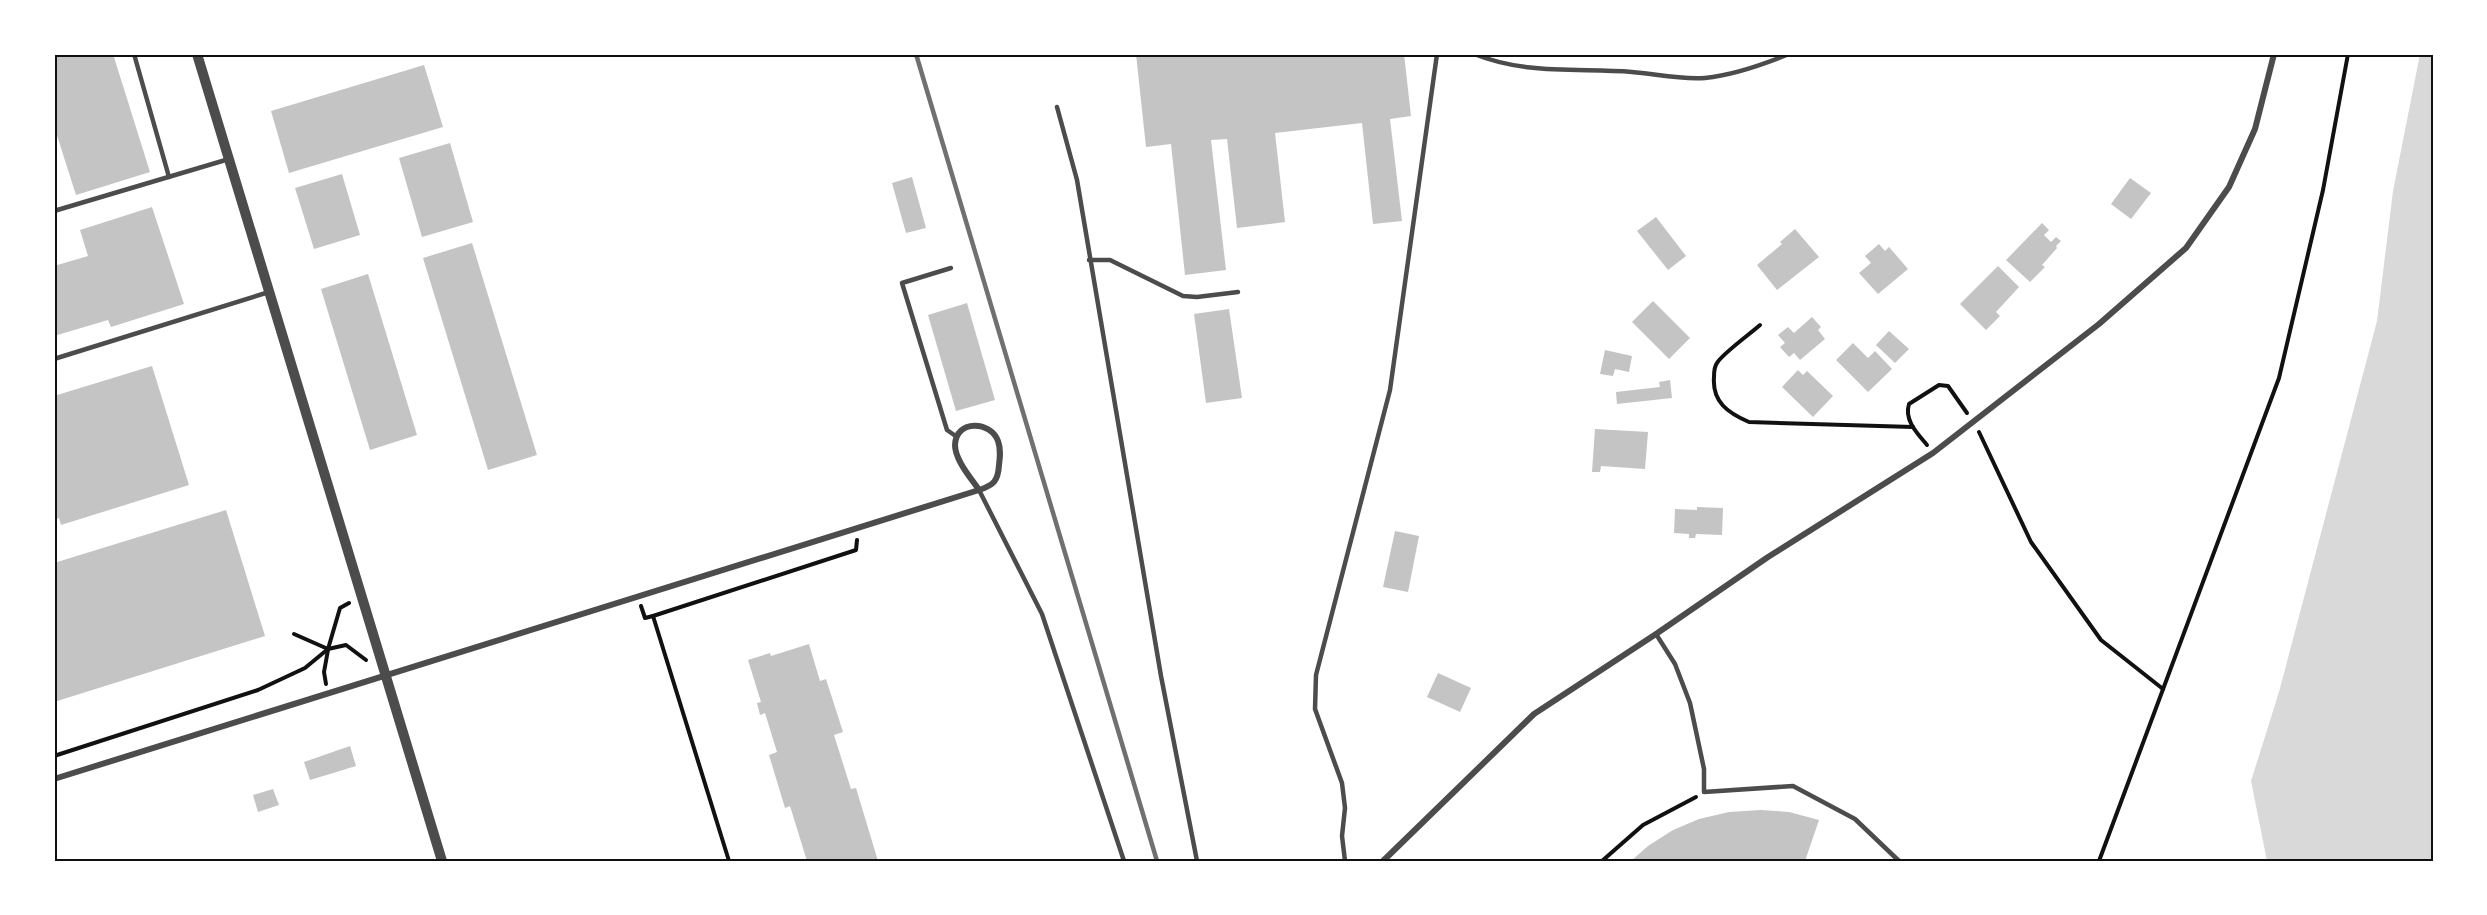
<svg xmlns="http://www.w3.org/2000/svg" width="2487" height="915" viewBox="0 0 2487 915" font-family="'PT Sans',sans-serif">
  <rect width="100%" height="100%" fill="#fff"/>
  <polygon fill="#d9d9d9" points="2420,54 2433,54 2433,861 2267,861 2251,781 2279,692 2377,321 2393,191"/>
  <g fill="#c4c4c4">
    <polygon points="54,54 113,54 150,172 76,195 54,126"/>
    <polygon points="1136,54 1404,54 1411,116 1390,119 1402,221 1373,224 1362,123 1275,133 1285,222 1237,228 1227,139 1211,140 1226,270 1185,275 1171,144 1146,147"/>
    <polygon points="424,65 443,127 289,173 271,111"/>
    <polygon points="450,143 473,222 422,237 399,158"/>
    <polygon points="342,174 360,235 314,249 295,188"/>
    <polygon points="912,177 926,228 906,233 892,183"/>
    <polygon points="2130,178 2151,193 2131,219 2111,204"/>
    <polygon points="152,207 184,304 111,327 108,320 54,336 54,266 88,256 80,230"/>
    <polygon points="1656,217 1686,256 1668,270 1637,231"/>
    <polygon points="2042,223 2049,230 2044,235 2051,242 2056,237 2061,241 2056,246 2057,248 2042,265 2045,267 2030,282 2006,260"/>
    <polygon points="1795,229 1819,257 1777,290 1757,265 1782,244 1780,242"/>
    <polygon points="472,243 537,455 488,470 423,258"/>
    <polygon points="1879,244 1885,251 1889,247 1908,269 1878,294 1859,273 1871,263 1865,256"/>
    <polygon points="1998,266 2019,287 1996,312 2000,316 1986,330 1960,304"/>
    <polygon points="368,274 417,435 370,450 321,289"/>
    <polygon points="1653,301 1690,338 1669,359 1632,322"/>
    <polygon points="967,303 995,400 956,411 928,315"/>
    <polygon points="1229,309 1242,398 1206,403 1194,314"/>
    <polygon points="1812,317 1821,327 1818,330 1825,339 1800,360 1794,353 1789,357 1780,347 1785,343 1778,335 1788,327 1794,333"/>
    <polygon points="1889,331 1909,349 1895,363 1876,345"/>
    <polygon points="1853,343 1868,358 1875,351 1892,369 1868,392 1836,360"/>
    <polygon points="1605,350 1632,356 1629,372 1615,369 1613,376 1600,374"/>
    <polygon points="152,366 189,485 61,525 59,518 54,520 54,396"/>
    <polygon points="1798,370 1803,375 1807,371 1833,396 1813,417 1782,387"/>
    <polygon points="1670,380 1672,398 1617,404 1616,392 1660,387 1659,382"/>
    <polygon points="1595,429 1648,432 1645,469 1601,466 1600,472 1592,472"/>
    <polygon points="1697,507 1723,508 1722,535 1696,534 1695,538 1689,538 1689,534 1674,533 1675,509 1697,510"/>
    <polygon points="226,510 265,636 54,702 54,563"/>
    <polygon points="1395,531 1419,536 1408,592 1383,587"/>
    <polygon points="809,644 820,681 826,679 843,732 834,735 851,789 856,788 878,861 807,861 790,806 785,808 769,755 777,752 765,713 760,715 757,703 761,702 748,660 770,653 771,656"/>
    <polygon points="1438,673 1471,688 1460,712 1427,697"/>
    <polygon points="350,746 356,766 310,780 304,762"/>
    <polygon points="273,789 279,805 258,812 253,795"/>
    <polygon points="1761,810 1789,812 1819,820 1805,861 1631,861 1648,846 1673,830 1699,819 1729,812"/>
  </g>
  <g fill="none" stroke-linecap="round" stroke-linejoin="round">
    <g stroke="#111" stroke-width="4">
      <path d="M 1760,325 C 1750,334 1722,354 1717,363 C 1714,367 1714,373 1714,377 C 1712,402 1728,413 1749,422 L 1913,427"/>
      <polyline points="1979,432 2031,542 2101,640 2163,689"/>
      <path d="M 1927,445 C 1917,433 1904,420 1909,404 L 1939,385 L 1948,386 L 1967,413"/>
      <polyline points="641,606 645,618 653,616 856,550 857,540"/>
      <polyline points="653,616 729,861"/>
      <polyline points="294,634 328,649 346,645 366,660"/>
      <polyline points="326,684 324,672 328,650"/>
      <polyline points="54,756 258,690 305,668 328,649 340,608 349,603"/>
      <polyline points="1602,861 1643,825 1696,797"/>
      <polyline points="2099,861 2279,378 2323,190 2348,54"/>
    </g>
    <g stroke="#4c4c4c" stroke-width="4.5">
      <polyline points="134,54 169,177"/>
      <path d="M 1474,54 C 1527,75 1577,68 1632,72 C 1656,74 1681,80 1705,78 C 1734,75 1762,65 1789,54"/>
      <polyline points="1057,107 1077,180 1161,676 1197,861"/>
      <polyline points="54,211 229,159"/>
      <polyline points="1089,260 1110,260 1183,296 1197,297 1238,292"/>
      <polyline points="951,268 902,283 947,430 957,437"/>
      <polyline points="54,359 269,292"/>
      <polyline points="979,490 1042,614 1124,861"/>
      <polyline points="1656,634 1675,664 1690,703 1704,769 1704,792 1793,786 1855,819 1899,861"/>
      <polyline points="1345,861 1342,836 1345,808 1342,783 1315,709 1316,675 1390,390 1437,54"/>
    </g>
    <g stroke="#4c4c4c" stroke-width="6">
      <path d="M 54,779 L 979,490 C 994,485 998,481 999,465 C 1000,457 1001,449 998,441 C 991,421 956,419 955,445 C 955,460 971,478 979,490"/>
      <polyline points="1383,861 1534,714 1656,634 1768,557 1933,453 2099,324 2186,248 2229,187 2255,129 2274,54"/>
    </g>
    <polyline stroke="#4c4c4c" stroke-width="10" points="197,54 442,861"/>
    <polyline stroke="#707070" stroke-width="4.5" points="916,54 1157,861"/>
  </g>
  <rect width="2487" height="915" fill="none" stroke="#ffffff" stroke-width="111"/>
  <rect x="56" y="56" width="2376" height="804" fill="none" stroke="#111" stroke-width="2"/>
</svg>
